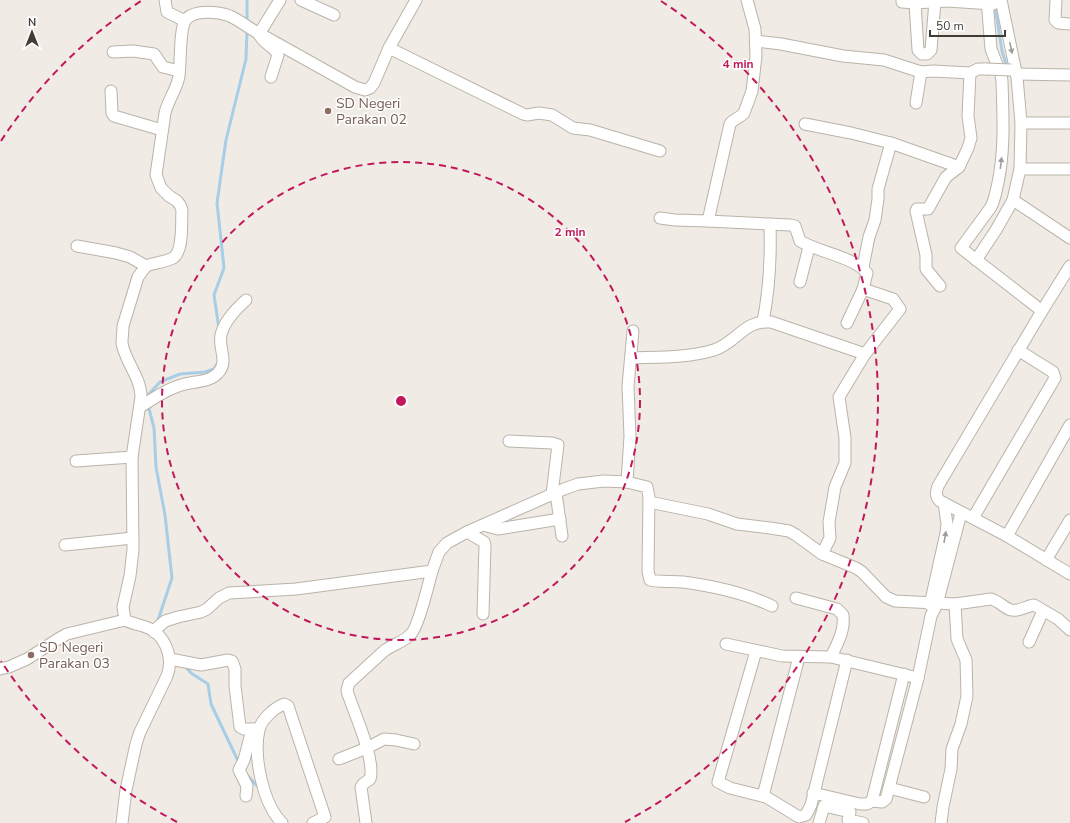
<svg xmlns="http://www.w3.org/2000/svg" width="1070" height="823" viewBox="0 0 1070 823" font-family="'Nunito Sans',sans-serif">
  <rect width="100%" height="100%" fill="#f0ece5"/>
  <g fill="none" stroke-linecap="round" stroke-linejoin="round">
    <g stroke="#a7cee6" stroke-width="3">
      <polyline points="247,0 247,22"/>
      <polyline points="995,6 1002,51 1007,67"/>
      <polyline points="219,329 214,295 224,268 217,203 226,140 246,59 247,30"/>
      <polyline points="146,399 146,397 160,382 180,374 205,372 214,369 219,361"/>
      <polyline points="148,405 154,428 156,467 165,515 172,578 157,623"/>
      <polyline points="185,666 191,673 208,684 211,704 239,763"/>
      <polyline points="246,774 260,789"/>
    </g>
    <g stroke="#bab3a8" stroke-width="13">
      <g id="minor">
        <polyline points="165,0 167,12 185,21"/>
        <polyline points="301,0 334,15"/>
        <path d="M 747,0 L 755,29 L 756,56 L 752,91 L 744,113 C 740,118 733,119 730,124 L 708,221 L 790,225 L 795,226 L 800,241 C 818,252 854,257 867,273 L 863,289 L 847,323"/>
        <polyline points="902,0 902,2 915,3 947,1 993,4"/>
        <path d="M 987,0 L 991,49 L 1001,75 L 1002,81 C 1003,116 1005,149 998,183 C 996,191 995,199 991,207 L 961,248 L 1042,311 L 938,486 C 936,492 935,496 940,501 L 1007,536 L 1070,574"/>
        <polyline points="1056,0 1055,20 1058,23 1070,24"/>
        <polyline points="915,3 918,50 922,54 927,54 931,50 935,1"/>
        <polyline points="756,41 781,44 843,56 884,60 921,72 933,71 970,73 978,69 986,69"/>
        <polyline points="389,48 523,114 527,115 539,113 552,115 573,128 590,130 660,151"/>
        <polyline points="113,52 133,51 154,54 163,67 179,71"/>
        <polyline points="1016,74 1070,75"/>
        <path d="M 271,77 L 278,55 C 274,46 263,44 259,34 L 280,0"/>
        <polyline points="111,91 112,113 114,116 162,130"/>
        <polyline points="916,103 921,72"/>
        <polyline points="1021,123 1070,123"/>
        <polyline points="805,124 851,133 891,143 959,167"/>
        <polyline points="1020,169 1070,169"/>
        <polyline points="1013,200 1070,238"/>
        <polyline points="660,218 675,220 708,221"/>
        <polyline points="77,246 116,253 130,257 146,266"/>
        <polyline points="976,260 996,230 1013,200 1020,169 1021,123 1017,77 1001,0"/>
        <polyline points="863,267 869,237 875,220 878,199 878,189 891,143"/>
        <polyline points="800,282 809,247"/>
        <polyline points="940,286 926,269 926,255 916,211 917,209 928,209 946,177 959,167 968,148 971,138 968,116 970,73"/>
        <polyline points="1042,311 1070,266"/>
        <path d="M 763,321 C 770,287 771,258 770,224"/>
        <path d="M 631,358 C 658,357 688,358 714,350 C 738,342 743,320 771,322 L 865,354"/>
        <path d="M 140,407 C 156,397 171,386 190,383 C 200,381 211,381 218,373 C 229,362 218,347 221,335 C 224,321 236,309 246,300"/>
        <polyline points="509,441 552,443 558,445 552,494"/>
        <polyline points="76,461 132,457"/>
        <polyline points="627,482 630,436 628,386 633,331"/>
        <polyline points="556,493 562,536"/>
        <path d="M 649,502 L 708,514 L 737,524 L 770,528 L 789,531 L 796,535 L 822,554 L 856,568 L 862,572 L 886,597 L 895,601 L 955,604 L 991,599 C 999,601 1004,608 1011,610 C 1019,612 1026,606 1034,605 L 1058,619 L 1070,630"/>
        <polyline points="973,518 1055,378 1053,372 1018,350"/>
        <polyline points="483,525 498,529 560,519"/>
        <polyline points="467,532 484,542 485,545 483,614"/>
        <polyline points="1007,536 1070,425"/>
        <polyline points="65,545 133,538"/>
        <polyline points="822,554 830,538 829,522 835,487 845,463 845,438 839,397 865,354 900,309 893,299 863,289"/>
        <polyline points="1046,560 1070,520"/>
        <path d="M 796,598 L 837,609 L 843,615 C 845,631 837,644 831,657"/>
        <polyline points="930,605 946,533 947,524 944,503"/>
        <path d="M 154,632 L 157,628 L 165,621 L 178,617 L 201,612 L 207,609 L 219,598 L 229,593 L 296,589 L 432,571 L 439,552 L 447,543 L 467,532 L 564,489 L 578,484 L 604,481 L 627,482 L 647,487 L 649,497 L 648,571 L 650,580 C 654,582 676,581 683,582 C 713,586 745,593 772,606"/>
        <polyline points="1029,642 1043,611"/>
        <polyline points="726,644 782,656 831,657 918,678 886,799 882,802 872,801"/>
        <polyline points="756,651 718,782 730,788 766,797 799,817 806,815 811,805 847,660"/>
        <polyline points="170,659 201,665 228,660 232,661 235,669 235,686 240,727 244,729 259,729"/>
        <polyline points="0,669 9,667 27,659 58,639 67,634 125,620"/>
        <polyline points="918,678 931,616 937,604 961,513"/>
        <polyline points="339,759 367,748 384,739 396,740 414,744"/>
        <polyline points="889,788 924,797"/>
        <polyline points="813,793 860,804 867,804 872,801 904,674"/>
        <polyline points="246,796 247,786 239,770 244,760 252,729"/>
        <polyline points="763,796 799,657"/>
        <path d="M 122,823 L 126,790 L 136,744 L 140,732 L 167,676 C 173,661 168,642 154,631 C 146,625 134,625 125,620 L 123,607 L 130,576 L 133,550 L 132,457 L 141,397 C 141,377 125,362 122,343 C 122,337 123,332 123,326 L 138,277 L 146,266 C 154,263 165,262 173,258 C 184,251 181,222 182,210 L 180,205 L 177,201 L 169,196 L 161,188 L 156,175 L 165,113 C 168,100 177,89 179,76 C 181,64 179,28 186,19 C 196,9 219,12 230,16 C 241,21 251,30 262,35 C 293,52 324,70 355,87 L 365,90 L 370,88 L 374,83 L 389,48 L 416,0"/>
        <path d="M 282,823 C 263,804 253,756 259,730 C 261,720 274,708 284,704 L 288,706 L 325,817 L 313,823"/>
        <path d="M 366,823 L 361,787 L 363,784 L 370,779 C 376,761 354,712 348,694 L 347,690 L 349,683 L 384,651 C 392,645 403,642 410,635 C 418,629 429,582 432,571"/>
        <polyline points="819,823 824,806 850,812 848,820 863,823"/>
        <polyline points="941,823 943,807 951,769 952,749 961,724 967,696 966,660 957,639 955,604"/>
      </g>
    </g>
    <use href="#minor" stroke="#fff" stroke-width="11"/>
    <g stroke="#bab3a8" stroke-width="13" stroke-linecap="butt">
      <polyline id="minor-bridge" points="986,69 1011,70"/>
    </g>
    <use href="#minor-bridge" stroke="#fff" stroke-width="11"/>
  </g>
  <defs><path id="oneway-solid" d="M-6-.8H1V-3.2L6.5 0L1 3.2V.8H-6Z"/></defs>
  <g fill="#a09e9a">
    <use href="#oneway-solid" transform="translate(1011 48) rotate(78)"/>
    <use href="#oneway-solid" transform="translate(1001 163) rotate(-83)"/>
    <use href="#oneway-solid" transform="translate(945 537) rotate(-80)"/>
  </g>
  <g fill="none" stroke="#c2185b" stroke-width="2" stroke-dasharray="7 5">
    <circle cx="401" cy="401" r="239"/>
    <path d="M177 822A477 477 0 0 1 1 661M1 141A477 477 0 0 1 141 1M661 1A477 477 0 0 1 625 822"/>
  </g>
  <g fill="#8d6e63" stroke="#fff" stroke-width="1.5">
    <circle cx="328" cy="111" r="4"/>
    <circle cx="31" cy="655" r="4"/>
  </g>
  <g text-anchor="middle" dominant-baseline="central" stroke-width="3" stroke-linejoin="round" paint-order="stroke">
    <g font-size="14" fill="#785e54" stroke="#fff" text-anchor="start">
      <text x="336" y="103">SD Negeri<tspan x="336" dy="16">Parakan 02</tspan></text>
      <text x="39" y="647">SD Negeri<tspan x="39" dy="16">Parakan 03</tspan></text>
    </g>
  </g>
  <circle cx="401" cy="401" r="6" fill="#c2185b" stroke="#fff" stroke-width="2"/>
  <g font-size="12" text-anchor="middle" font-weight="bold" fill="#c2185b" stroke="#fff" stroke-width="3" stroke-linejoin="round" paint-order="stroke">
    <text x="738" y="68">4 min</text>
    <text x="570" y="236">2 min</text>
  </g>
  <g transform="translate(32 32)" stroke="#ffffff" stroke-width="3" paint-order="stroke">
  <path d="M0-3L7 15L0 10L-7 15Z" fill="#413c35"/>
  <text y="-6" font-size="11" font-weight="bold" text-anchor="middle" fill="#413c35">N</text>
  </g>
  <path d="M930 30v6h75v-6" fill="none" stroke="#413c35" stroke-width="2"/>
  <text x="936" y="30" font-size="12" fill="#413c35" stroke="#ffffff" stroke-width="3" paint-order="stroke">50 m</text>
</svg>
